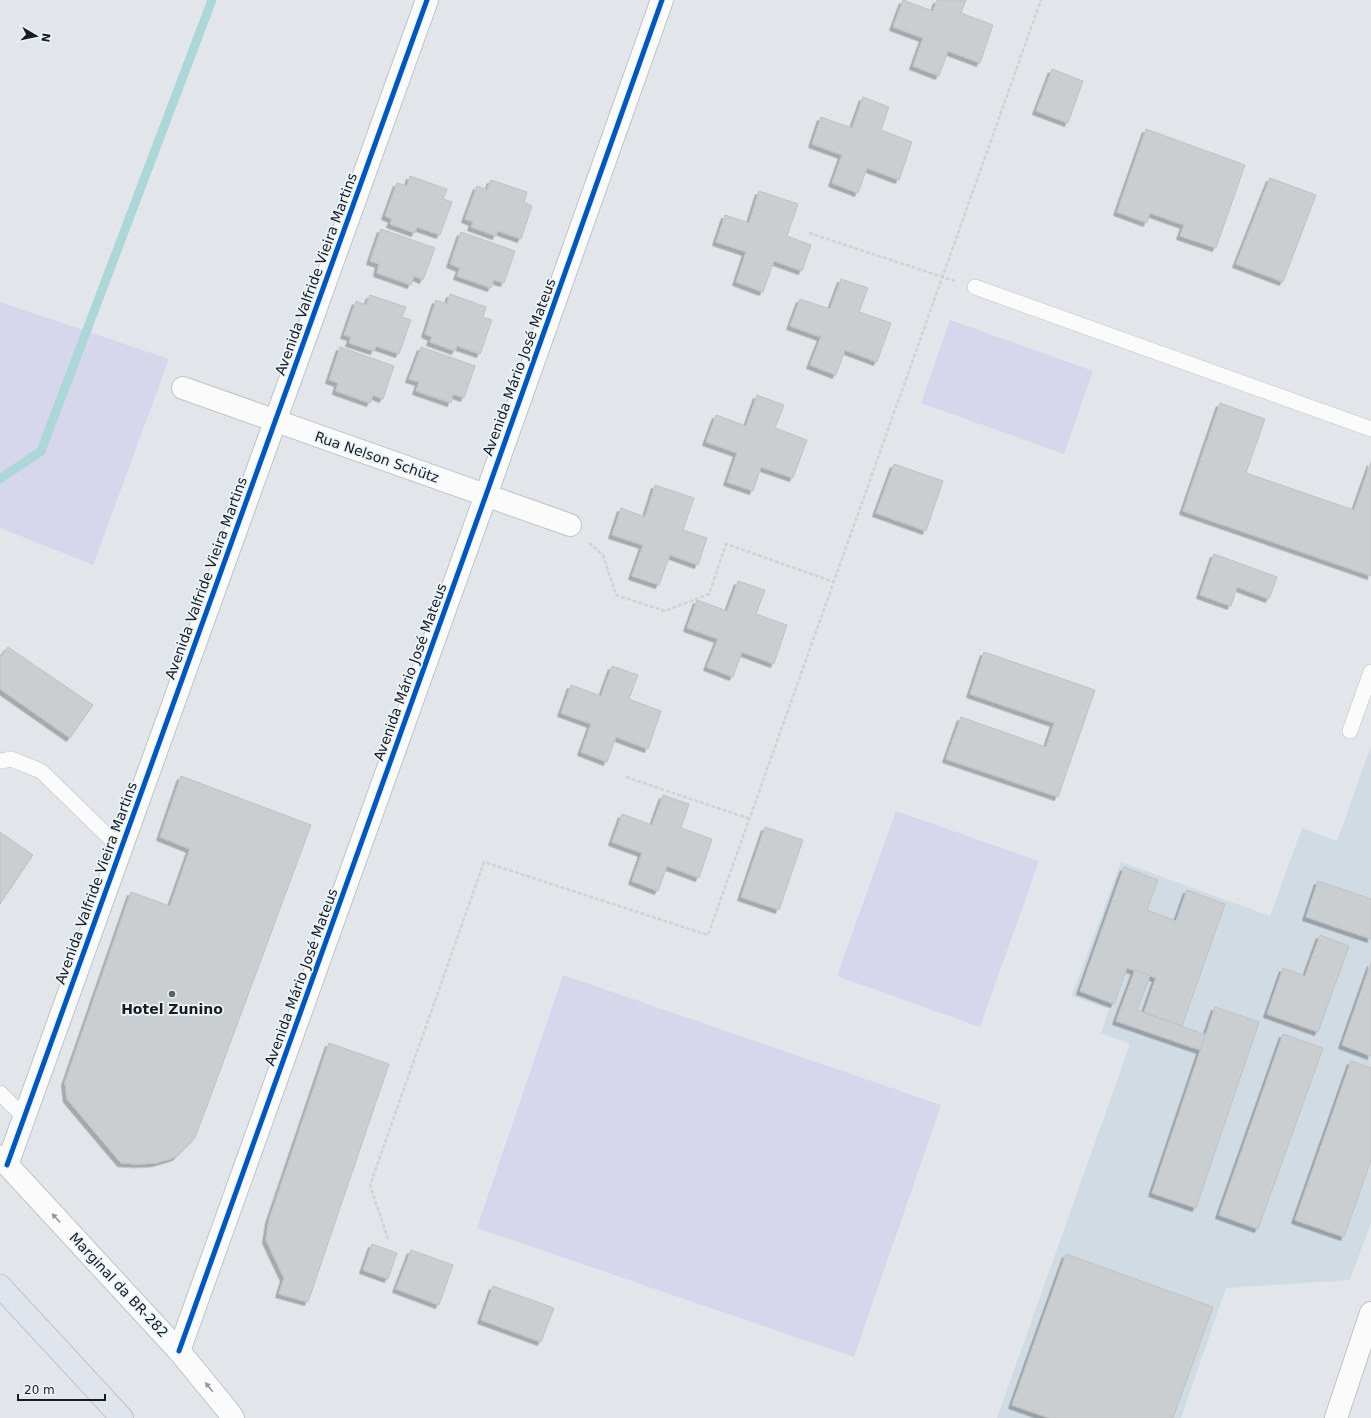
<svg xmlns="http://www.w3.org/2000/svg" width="1371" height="1418" viewBox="0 0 1371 1418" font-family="'DejaVu Sans',sans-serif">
  <defs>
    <filter id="shadow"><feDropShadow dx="-3.5" dy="3.5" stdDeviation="0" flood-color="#0004"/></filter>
  </defs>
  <rect width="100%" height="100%" fill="#e2e6ea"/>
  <polygon fill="#d1dbe4" points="1371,746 1371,1223 1350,1280 1226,1288 1181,1418 997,1418 1130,1044 1101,1033 1109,1009 1072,996 1121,862 1270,916 1302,828 1337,841"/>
  <g fill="#d6d6ed">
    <polygon points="0,302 169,359 93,565 0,528"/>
    <polygon points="950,320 1093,371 1064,454 921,403"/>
    <polygon points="896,811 1039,861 980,1027 837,976"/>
    <polygon points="563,975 941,1105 854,1357 477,1228"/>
  </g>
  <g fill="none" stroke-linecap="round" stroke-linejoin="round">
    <polyline stroke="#add6d8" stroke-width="9" points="0,479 41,451 212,0"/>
  </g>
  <g fill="#caced0" stroke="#bec2c4" filter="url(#shadow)">
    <polygon points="903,0 933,11 937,0 966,0 961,13 993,25 980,63 948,51 939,76 913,66 923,38 893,27"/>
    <polygon points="1052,69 1083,81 1068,123 1036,111"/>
    <polygon points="863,97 889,107 881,130 912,142 899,180 867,168 858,193 832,183 842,155 812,144 821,117 852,128"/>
    <polygon points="1146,129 1245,165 1216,248 1180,236 1184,225 1150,213 1147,223 1117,212"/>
    <polygon points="410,176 447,189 443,199 452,202 440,235 417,227 415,233 390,224 392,219 385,216 397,183 407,186"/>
    <polygon points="1270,178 1316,195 1283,282 1236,264"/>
    <polygon points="491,180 527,192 524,202 532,206 521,239 498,231 496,236 471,227 473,222 465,219 477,186 487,190"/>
    <polygon points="759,191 798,204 787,236 811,245 802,271 774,261 763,292 736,282 746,252 716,242 725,215 749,223"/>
    <polygon points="381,229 435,248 423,280 414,276 411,285 377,273 379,264 370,261"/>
    <polygon points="461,232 515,251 504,283 494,280 491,288 457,276 460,268 450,264"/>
    <polygon points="841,279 868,288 859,312 891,323 877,362 845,350 836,375 810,365 821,337 790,326 800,299 830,309"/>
    <polygon points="450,294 486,307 483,317 492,320 480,354 457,346 455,351 430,342 432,337 425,334 436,300 447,304"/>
    <polygon points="370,295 406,307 402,317 411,320 399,354 376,346 374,351 349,343 351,337 344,335 356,301 366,305"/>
    <polygon points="340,347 394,366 383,399 373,395 370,403 336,391 338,383 329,380"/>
    <polygon points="421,347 475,366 464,398 453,394 451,403 416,391 419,382 409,379"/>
    <polygon points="757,395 784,405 775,428 807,440 793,478 761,467 753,491 727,482 737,453 706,442 716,415 746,426"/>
    <polygon points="1220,403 1265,419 1246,473 1354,510 1371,462 1371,576 1183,511"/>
    <polygon points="894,464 943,481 926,531 876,513"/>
    <polygon points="655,485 694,498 683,530 707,538 698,565 670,555 659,585 632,576 643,545 612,535 621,508 645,517"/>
    <polygon points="1214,554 1277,577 1269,599 1237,587 1231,606 1200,595"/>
    <polygon points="738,581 765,590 756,614 787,625 774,664 742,652 733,677 707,667 718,639 687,628 697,600 727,611"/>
    <polygon points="8,647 93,705 70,738 0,689 0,658"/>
    <polygon points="984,652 1095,690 1058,797 946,759 961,717 1046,747 1054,723 970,694"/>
    <polygon points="612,666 638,675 629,699 661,711 648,749 616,737 607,762 581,752 591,724 561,713 571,685 601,696"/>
    <polygon points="181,776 311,825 195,1138 176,1157 156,1163 138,1164 121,1163 67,1099 65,1082 131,892 170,906 190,849 160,837"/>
    <polygon points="663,795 689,804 681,828 712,839 699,878 667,866 658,891 632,881 642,853 612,842 622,814 652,825"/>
    <polygon points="765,827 803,840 779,910 741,897"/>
    <polygon points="0,832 33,855 0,904"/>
    <polygon points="1124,867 1158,880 1147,910 1176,921 1187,890 1225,904 1182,1026 1144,1012 1156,978 1127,968 1114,1004 1080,991"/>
    <polygon points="1318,881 1371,899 1371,939 1306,917"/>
    <polygon points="1320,935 1349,946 1318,1032 1267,1014 1283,968 1305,976"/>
    <polygon points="1371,963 1371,1056 1342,1045"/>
    <polygon points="1135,970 1150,976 1137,1010 1206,1035 1200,1050 1116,1021"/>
    <polygon points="1215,1007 1259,1022 1196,1208 1152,1193"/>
    <polygon points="1283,1034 1323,1048 1258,1229 1219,1215"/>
    <polygon points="329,1043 389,1064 308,1302 279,1294 284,1278 266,1240 269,1220"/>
    <polygon points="1351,1061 1371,1068 1371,1160 1344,1237 1295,1220"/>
    <polygon points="372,1244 397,1253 388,1279 363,1270"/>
    <polygon points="411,1250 453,1265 439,1305 396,1289"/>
    <polygon points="1066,1254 1213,1307 1173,1418 1049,1418 1012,1405"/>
    <polygon points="493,1286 554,1308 541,1342 481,1320"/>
  </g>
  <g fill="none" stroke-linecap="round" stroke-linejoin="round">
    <g stroke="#c0c3c5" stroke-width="16">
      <g id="lane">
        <polyline points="975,287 1371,429"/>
        <polyline points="1350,731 1371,672"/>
        <polyline points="0,761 11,759 41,771 121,849"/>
        <polyline points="0,1093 24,1117"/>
      </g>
    </g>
    <g stroke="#c0c3c5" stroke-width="24">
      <g id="street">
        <polyline points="183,388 570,525"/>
        <polyline points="0,1157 179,1351 229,1412 233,1418"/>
        <polyline points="7,1165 427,0"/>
        <polyline points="179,1351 486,495 662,0"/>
      </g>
    </g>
    <g stroke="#c0c3c5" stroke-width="24">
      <polyline id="secondary" points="1336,1418 1371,1313"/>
    </g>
    <g stroke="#c2c4c7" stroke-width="24">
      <polyline id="highway" points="0,1286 122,1418"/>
    </g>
    <g stroke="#d1d2d4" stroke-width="2.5" stroke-dasharray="4 2" stroke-linecap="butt">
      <polyline points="809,233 955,281"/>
      <polyline points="589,543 603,555 616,595 665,611 709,594 726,544 834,582"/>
      <polyline points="626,777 750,819"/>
      <polyline points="388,1239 370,1185 484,862 708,935 1041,0"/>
    </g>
    <use href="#lane" stroke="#fbfbfc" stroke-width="15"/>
    <use href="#street" stroke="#fbfbfc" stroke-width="22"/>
    <use href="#secondary" stroke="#fbfbfc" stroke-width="22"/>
    <use href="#highway" stroke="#dfe4ed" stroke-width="22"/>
    <g stroke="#ebf4fb" stroke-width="8">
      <g id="cycleway">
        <polyline points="7,1165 427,0"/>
        <polyline points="179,1351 486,495 662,0"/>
      </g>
    </g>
    <use href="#cycleway" stroke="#0057b8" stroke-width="5"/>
  </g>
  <defs><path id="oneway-solid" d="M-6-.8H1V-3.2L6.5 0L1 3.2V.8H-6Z"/></defs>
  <g fill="#959799">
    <use href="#oneway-solid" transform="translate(56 1218) rotate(-133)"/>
    <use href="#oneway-solid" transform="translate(209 1387) rotate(-129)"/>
  </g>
  <circle fill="#5f6366" stroke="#ebf4fb" stroke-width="1.5" cx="172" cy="994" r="4"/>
  <g text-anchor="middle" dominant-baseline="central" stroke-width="3.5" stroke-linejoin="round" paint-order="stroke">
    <g font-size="14" fill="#191c1f" stroke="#ebf4fb">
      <text transform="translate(316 274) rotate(-70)">Avenida Valfride Vieira Martins</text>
      <text transform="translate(519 367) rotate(-70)">Avenida Mário José Mateus</text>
      <text transform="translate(377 457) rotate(19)">Rua Nelson Schütz</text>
      <text transform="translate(206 578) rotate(-70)">Avenida Valfride Vieira Martins</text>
      <text transform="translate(410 672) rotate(-70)">Avenida Mário José Mateus</text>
      <text transform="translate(96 883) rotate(-70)">Avenida Valfride Vieira Martins</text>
      <text transform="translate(301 977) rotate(-70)">Avenida Mário José Mateus</text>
      <text transform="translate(119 1285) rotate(47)">Marginal da BR-282</text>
    </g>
    <g font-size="14" font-weight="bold" fill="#191c1f" stroke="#ebf4fb">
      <text x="172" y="1009">Hotel Zunino</text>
    </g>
  </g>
  <g transform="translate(36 36) rotate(99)" stroke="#ebf4fb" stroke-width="3" paint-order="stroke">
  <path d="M0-3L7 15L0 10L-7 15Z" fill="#191c1f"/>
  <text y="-6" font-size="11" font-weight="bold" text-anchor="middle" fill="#191c1f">N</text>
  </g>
  <path d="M18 1394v6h87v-6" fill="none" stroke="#191c1f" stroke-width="2"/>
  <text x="24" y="1394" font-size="12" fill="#191c1f" stroke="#ebf4fb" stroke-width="3" paint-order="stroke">20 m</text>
</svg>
